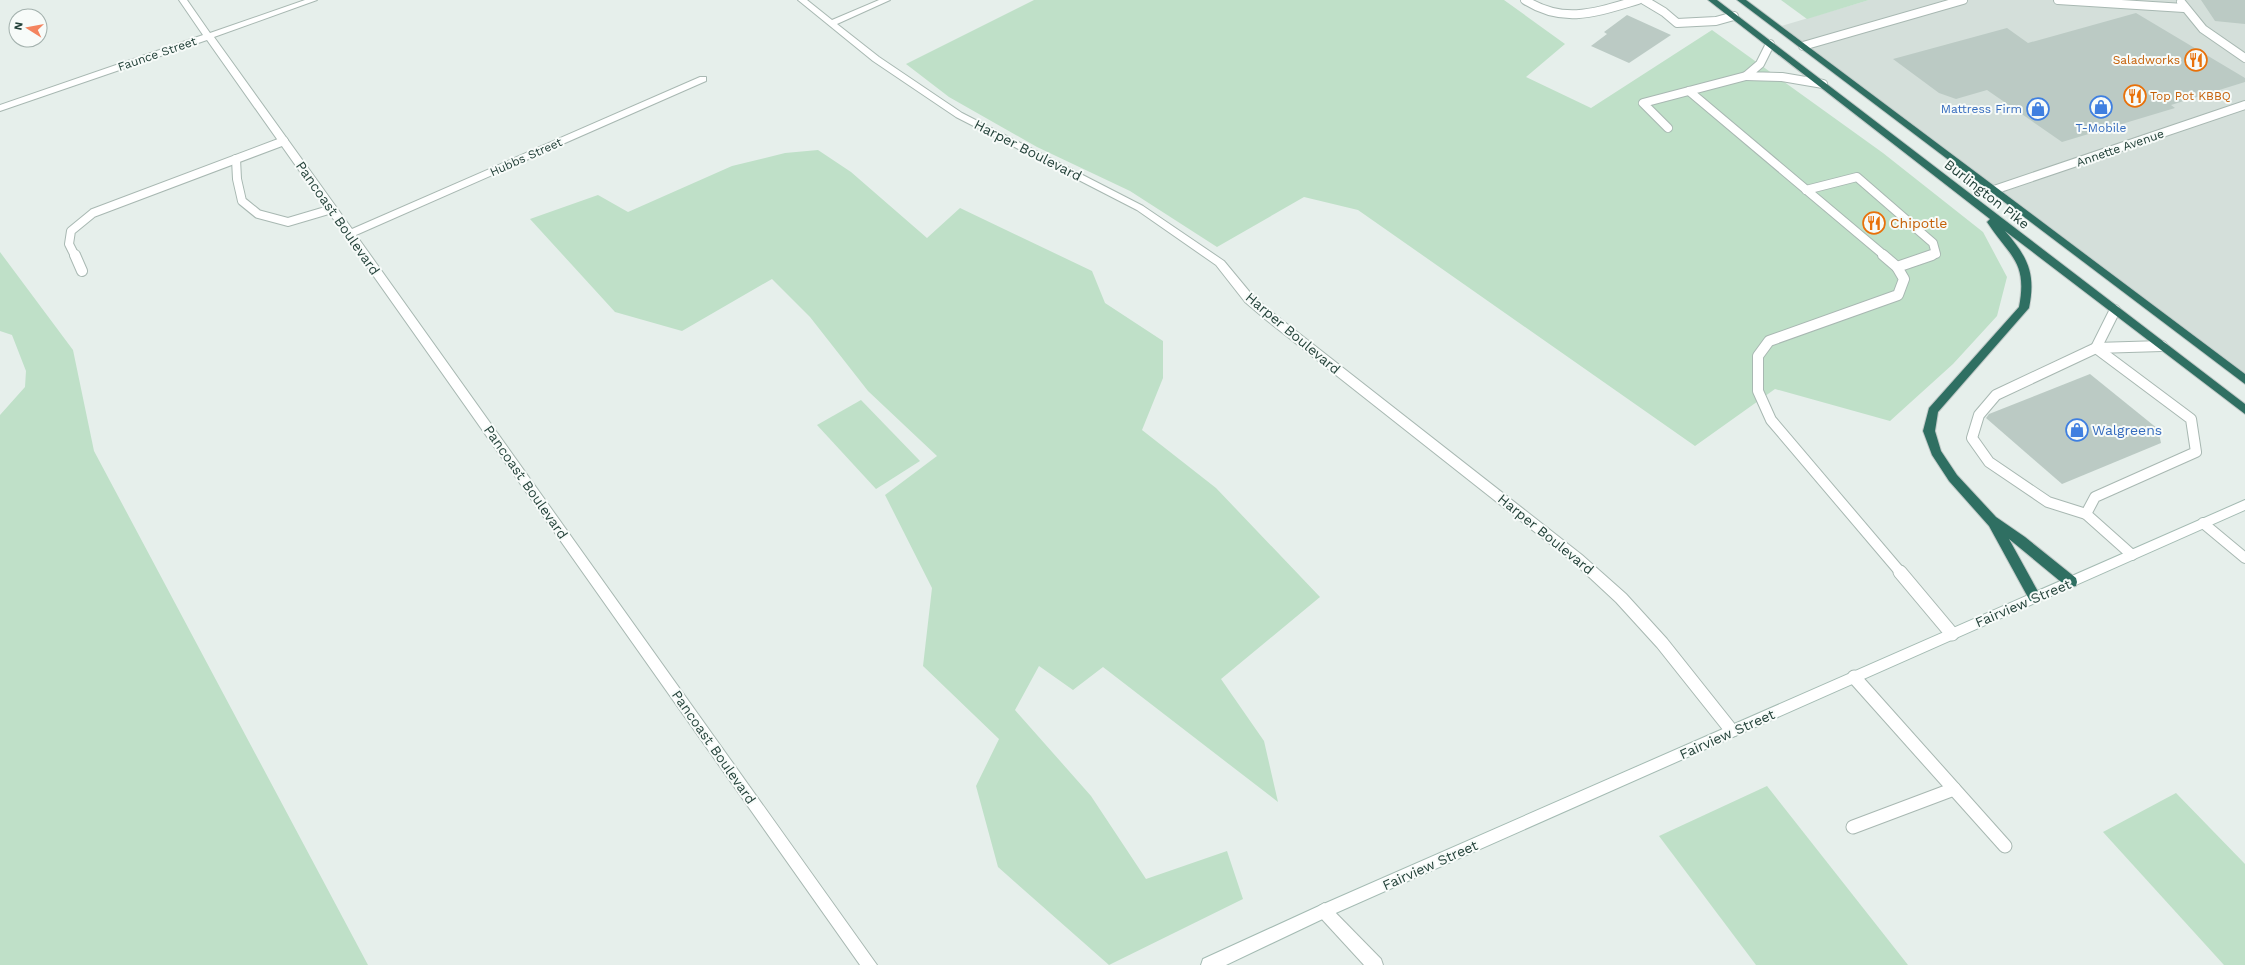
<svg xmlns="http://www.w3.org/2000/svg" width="2245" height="965" viewBox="0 0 2245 965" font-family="'Work Sans',sans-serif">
  <rect width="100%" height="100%" fill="#e6efeb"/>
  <polygon fill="#d4dfda" points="1869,0 2245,0 2245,380 1778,27"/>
  <g fill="#bfe0c8">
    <polygon points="1034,0 1504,0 1565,44 1526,77 1591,108 1712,30 1883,153 1983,232 2007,277 1997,316 1953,364 1890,421 1775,389 1695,446 1358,210 1304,197 1217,247 1130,191 1037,147 949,97 906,64"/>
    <polygon points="1781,0 1869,0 1807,19"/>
    <polygon points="818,150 851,172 927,238 960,208 1092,271 1105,303 1163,341 1163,378 1142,430 1216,488 1320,597 1221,679 1264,741 1278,802 1103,667 1073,690 1039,666 1015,710 1091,796 1146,879 1227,851 1243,899 1109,965 998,867 976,786 999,739 923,666 932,588 885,495 937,456 868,391 810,317 772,279 682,331 615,312 530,219 598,195 628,212 732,166 785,153"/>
    <polygon points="0,252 73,350 94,451 368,965 0,965 0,415 25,387 26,371 12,335 0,331"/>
    <polygon points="861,400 920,461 876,489 817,425"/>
    <polygon points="1767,786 1908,965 1756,965 1659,836"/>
    <polygon points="2176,793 2245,864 2245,965 2224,965 2103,832"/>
  </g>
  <g fill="#bbcac4">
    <polygon points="2201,0 2245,0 2245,24 2215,21"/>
    <polygon points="2136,13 2245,78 2245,82 2171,105 2175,108 2062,142 1987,90 1956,99 1939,93 1893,59 2007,28 2028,43"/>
    <polygon points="1627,15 1671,35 1629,63 1591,46 1607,34 1604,32"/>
    <polygon points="2090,374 2158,429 2161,443 2062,484 1986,418 1989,414"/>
  </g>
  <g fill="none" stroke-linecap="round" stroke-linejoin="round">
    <g stroke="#a8b8b2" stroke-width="10">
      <g id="lane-far2">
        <path d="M 1525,0 C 1564,25 1597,12 1638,0"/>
        <polyline points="1644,0 1664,12 1677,23 1716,21 1734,16"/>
        <polyline points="2058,0 2184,8"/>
        <polyline points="2181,2 2203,29 2245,58"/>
        <polyline points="1770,44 1760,64 1746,76 1782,77 1823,84"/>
        <polyline points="1803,46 1963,0"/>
        <polyline points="1689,91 1885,256"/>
        <polyline points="1668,128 1643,103 1746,76"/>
        <polyline points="236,159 237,179 242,201 258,214 288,222 332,209"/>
        <polyline points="1806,190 1857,177 1933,243 1936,254 1929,256"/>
        <polyline points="1994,190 2245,105"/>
        <polyline points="75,256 69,244 71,231 93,213 284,141"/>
      </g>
    </g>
    <g stroke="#a8b8b2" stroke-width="12">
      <g id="lane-far1">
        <polyline points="75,255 82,271"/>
        <polyline points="1883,255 1897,267 1904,279 1898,295 1769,341 1758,356 1758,391 1771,420 1901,573"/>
        <polyline points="1897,267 1932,255"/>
        <polyline points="2096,348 2115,310"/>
        <polyline points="2086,514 2095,497 2196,452 2191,419 2096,348"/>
        <polyline points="2203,523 2245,558"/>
        <polyline points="2132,555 2086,514 2048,502 1989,462 1972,438 1979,415 1996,395 2096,348 2162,346"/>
      </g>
    </g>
    <g stroke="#a8b8b2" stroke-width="15">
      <g id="lane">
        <polyline points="1900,572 1952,634"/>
        <polyline points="1854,677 2005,846"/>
        <polyline points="1853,827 1954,789"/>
      </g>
    </g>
    <g stroke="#a8b8b2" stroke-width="2">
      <g id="street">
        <polygon points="179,0 187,0 210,33 305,0 317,0 214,37 352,229 700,77 706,77 706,81 356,235 877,965 860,965 207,40 0,111 0,105 203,35"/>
        <polygon points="798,0 807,0 832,20 879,0 890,0 837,24 879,57 962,113 1143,206 1224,261 1253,296 1273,313 1582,555 1626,594 1667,639 1737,727 1739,731 1737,735 1732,737 1727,735 1657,647 1616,602 1574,563 1265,319 1245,302 1216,265 1137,210 956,117 873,61"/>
        <polygon points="1324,903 1329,906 1381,959 1383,965 1364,965 1319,916 1316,911 1319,906"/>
      </g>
    </g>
    <g stroke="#a4bbb3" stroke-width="2">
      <polygon id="secondary" points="2245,500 2245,510 1329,916 1226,965 1201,965 1203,959 1319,906"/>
    </g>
    <g stroke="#c2cac8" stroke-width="2">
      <g id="highway">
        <path d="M 1708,0 L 1717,0 L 2245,404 L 2245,414 L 2005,231 C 2028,257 2036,274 2029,308 L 1938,412 L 1935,431 L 1941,451 L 1957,475 L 1996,517 L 2025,537 L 2076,578 L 2077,582 L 2076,586 L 2071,587 L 2066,586 L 2009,539 L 2041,597 L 2040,601 L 2035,602 L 2030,601 L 1989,526 L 1949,481 L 1932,455 L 1923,431 L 1929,408 L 2019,307 C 2028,261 2009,256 1987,222 L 1990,219 Z"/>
        <polygon points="1737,0 1746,0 2245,374 2245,384"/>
      </g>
    </g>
    <use href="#lane-far2" stroke="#fff" stroke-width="8"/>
    <use href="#lane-far1" stroke="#fff" stroke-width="10"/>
    <use href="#lane" stroke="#fff" stroke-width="13"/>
    <use href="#street" fill="#fff" fill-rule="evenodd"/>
    <use href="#secondary" fill="#fff" fill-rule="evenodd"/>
    <use href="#highway" fill="#2f6f62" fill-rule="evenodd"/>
  </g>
  <defs>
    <g id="restaurant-ring" transform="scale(1.15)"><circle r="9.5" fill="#f7fbf9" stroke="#e8710a" stroke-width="1.5"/><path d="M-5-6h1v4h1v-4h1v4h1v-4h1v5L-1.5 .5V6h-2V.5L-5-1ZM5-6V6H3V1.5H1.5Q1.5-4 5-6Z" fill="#e8710a"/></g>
    <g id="shop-ring" transform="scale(1.15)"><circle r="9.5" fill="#f7fbf9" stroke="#3f7fe0" stroke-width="1.5"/><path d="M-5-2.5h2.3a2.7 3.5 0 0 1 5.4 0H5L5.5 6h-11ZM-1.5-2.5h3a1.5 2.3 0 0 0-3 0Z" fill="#3f7fe0"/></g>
  </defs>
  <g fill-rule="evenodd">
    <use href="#restaurant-ring" x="2196" y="60"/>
    <use href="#restaurant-ring" x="2135" y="96"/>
    <use href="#shop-ring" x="2101" y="107"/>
    <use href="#shop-ring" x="2038" y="109"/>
    <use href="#restaurant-ring" x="1874" y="223"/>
    <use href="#shop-ring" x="2077" y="430"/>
  </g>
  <g text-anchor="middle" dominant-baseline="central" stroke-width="4" stroke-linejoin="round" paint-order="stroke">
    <g font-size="12" fill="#24423a" stroke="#f7fbf9">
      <text transform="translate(157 54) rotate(-19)">Faunce Street</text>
      <text transform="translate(2120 148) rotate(-19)">Annette Avenue</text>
      <text transform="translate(526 157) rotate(-24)">Hubbs Street</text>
    </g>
    <g font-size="12" fill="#c56008" stroke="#f7fbf9" text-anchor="end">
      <text x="2180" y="60">Saladworks</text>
      <text x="2150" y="96" text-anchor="start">Top Pot KBBQ</text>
    </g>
    <g font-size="12" fill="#366cbe" stroke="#f7fbf9" text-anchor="end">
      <text x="2022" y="109">Mattress Firm</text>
      <text x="2101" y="128" text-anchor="middle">T-Mobile</text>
    </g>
    <g font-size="14" fill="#24423a" stroke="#f7fbf9">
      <text transform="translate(1028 150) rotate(27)">Harper Boulevard</text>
      <text transform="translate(1987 194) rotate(38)">Burlington Pike</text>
      <text transform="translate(338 218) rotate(55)">Pancoast Boulevard</text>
      <text transform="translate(1293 333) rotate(40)">Harper Boulevard</text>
      <text transform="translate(526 482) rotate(55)">Pancoast Boulevard</text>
      <text transform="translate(1546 534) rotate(39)">Harper Boulevard</text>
      <text transform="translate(2023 603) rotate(-23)">Fairview Street</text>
      <text transform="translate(1727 734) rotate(-24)">Fairview Street</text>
      <text transform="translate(714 747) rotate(55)">Pancoast Boulevard</text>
      <text transform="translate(1430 865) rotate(-24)">Fairview Street</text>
    </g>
    <g font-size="14" fill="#c56008" stroke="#f7fbf9" text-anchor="start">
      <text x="1890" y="223">Chipotle</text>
    </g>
    <g font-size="14" fill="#366cbe" stroke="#f7fbf9" text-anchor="start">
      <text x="2092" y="430">Walgreens</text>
    </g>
  </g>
  <g transform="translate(28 28) rotate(281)"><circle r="19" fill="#f7fbf9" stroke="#a3b1ad"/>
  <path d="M0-3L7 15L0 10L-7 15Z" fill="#f4845f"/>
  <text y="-6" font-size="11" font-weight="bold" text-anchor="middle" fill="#24423a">N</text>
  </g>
</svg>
